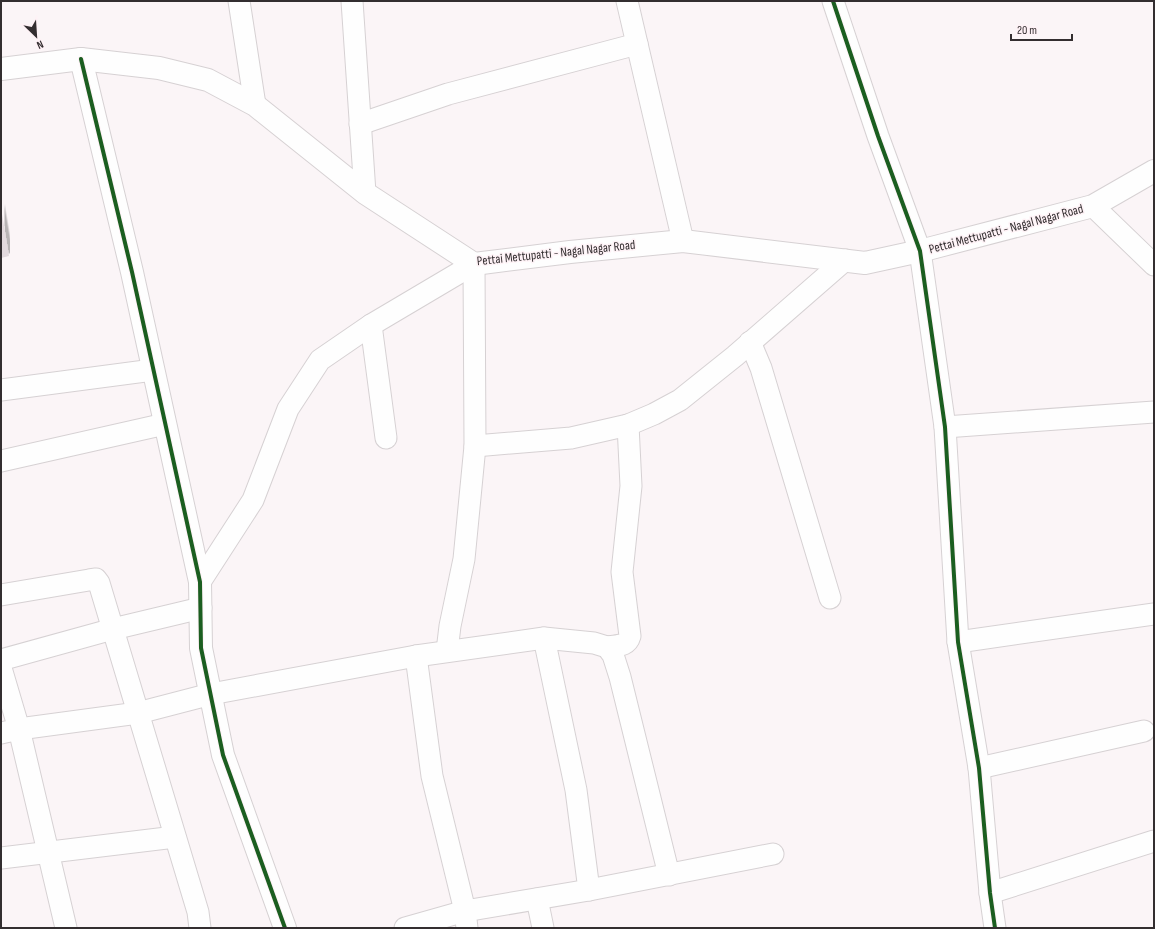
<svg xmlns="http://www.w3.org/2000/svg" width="1155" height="929" viewBox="0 0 1155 929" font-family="'Sofia Sans Condensed',sans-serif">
  <defs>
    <filter id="shadow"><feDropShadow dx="3.5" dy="-3.5" stdDeviation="0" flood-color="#0004"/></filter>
  </defs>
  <rect width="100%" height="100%" fill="#fbf5f7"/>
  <polygon fill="#e3dade" filter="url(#shadow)" points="1,208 9,256 1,258"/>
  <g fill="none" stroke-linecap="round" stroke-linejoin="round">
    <g stroke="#d6d1d3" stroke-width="23">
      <g id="minor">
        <polyline points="239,1 255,105"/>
        <polyline points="352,1 365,193"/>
        <polyline points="627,1 683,241"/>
        <polyline points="833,1 878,136 920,251 945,427 958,642 979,768 990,893 995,928"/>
        <polyline points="360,124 448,94 637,44"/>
        <polyline points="1093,206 1154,265"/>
        <polyline points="371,325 386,438"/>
        <polyline points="750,342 761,368 830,598"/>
        <polyline points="1,390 153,370"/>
        <polyline points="945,427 1154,412"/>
        <polyline points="475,446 571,438 628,425 654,414 680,400 735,356 845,260"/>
        <polyline points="1,461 165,424"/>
        <polyline points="200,582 253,500 288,409 320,360 371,325 474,264"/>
        <polyline points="1,595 89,580 96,579 99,583 198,912 200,928"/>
        <polyline points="544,638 576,790 589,890"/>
        <polyline points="958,642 1154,614"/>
        <path d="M 607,647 C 617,645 627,647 630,636 L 622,572 L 631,486 L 628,425"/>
        <polyline points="447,651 450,626 464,559 475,446 474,264"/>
        <polyline points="416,656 432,776 465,911 467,928"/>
        <polyline points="1,660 113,629 201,608"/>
        <polyline points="1,668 19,729 66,928"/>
        <polyline points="1,733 19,729 138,713 211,694 416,656 544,638 594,643 607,647 613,655 620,677 669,875"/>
        <polyline points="979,768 1144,731"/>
        <polyline points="1,858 175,837"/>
        <polyline points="990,893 1154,841"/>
        <polyline points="537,899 543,928"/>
        <polyline points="405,928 465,911 589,890 773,854"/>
      </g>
    </g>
    <g stroke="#d6d1d3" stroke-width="24">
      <polyline id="tertiary" points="81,59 132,272 200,582 201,648 223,755 285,928"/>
    </g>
    <g stroke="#d6d1d3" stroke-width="24">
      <polyline id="secondary" points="1,69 81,59 159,68 208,80 255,105 365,193 474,264 570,252 683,241 865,263 920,251 1093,206 1154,171"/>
    </g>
    <use href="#minor" stroke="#fefefe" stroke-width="21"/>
    <use href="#tertiary" stroke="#fefefe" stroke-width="22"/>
    <use href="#secondary" stroke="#fefefe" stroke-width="22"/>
    <g stroke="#fef2f6" stroke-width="6">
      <g id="cycleway">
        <polyline points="833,1 878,136 920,251 945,427 958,642 979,768 990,893 995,928"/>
        <polyline points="81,59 132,272 200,582 201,648 223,755 285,928"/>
      </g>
    </g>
    <use href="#cycleway" stroke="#1b5e20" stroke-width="4"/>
  </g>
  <g text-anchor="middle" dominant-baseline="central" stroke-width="3" stroke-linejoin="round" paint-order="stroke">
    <g font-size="13" fill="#332e30" stroke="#fef2f6">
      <text transform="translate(1006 229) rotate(-15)">Pettai Mettupatti - Nagal Nagar Road</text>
      <text transform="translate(556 253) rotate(-6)">Pettai Mettupatti - Nagal Nagar Road</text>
    </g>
  </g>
  <rect width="1155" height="929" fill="none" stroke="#332e30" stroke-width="4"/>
  <g transform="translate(36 36) rotate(155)" stroke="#fef2f6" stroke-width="3" paint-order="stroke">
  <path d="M0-3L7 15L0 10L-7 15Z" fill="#332e30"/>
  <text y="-6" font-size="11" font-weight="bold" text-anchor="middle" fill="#332e30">N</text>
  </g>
  <path d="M1011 34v6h61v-6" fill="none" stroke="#332e30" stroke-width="2"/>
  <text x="1017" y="34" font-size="12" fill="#332e30" stroke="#fef2f6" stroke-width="3" paint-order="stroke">20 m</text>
</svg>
